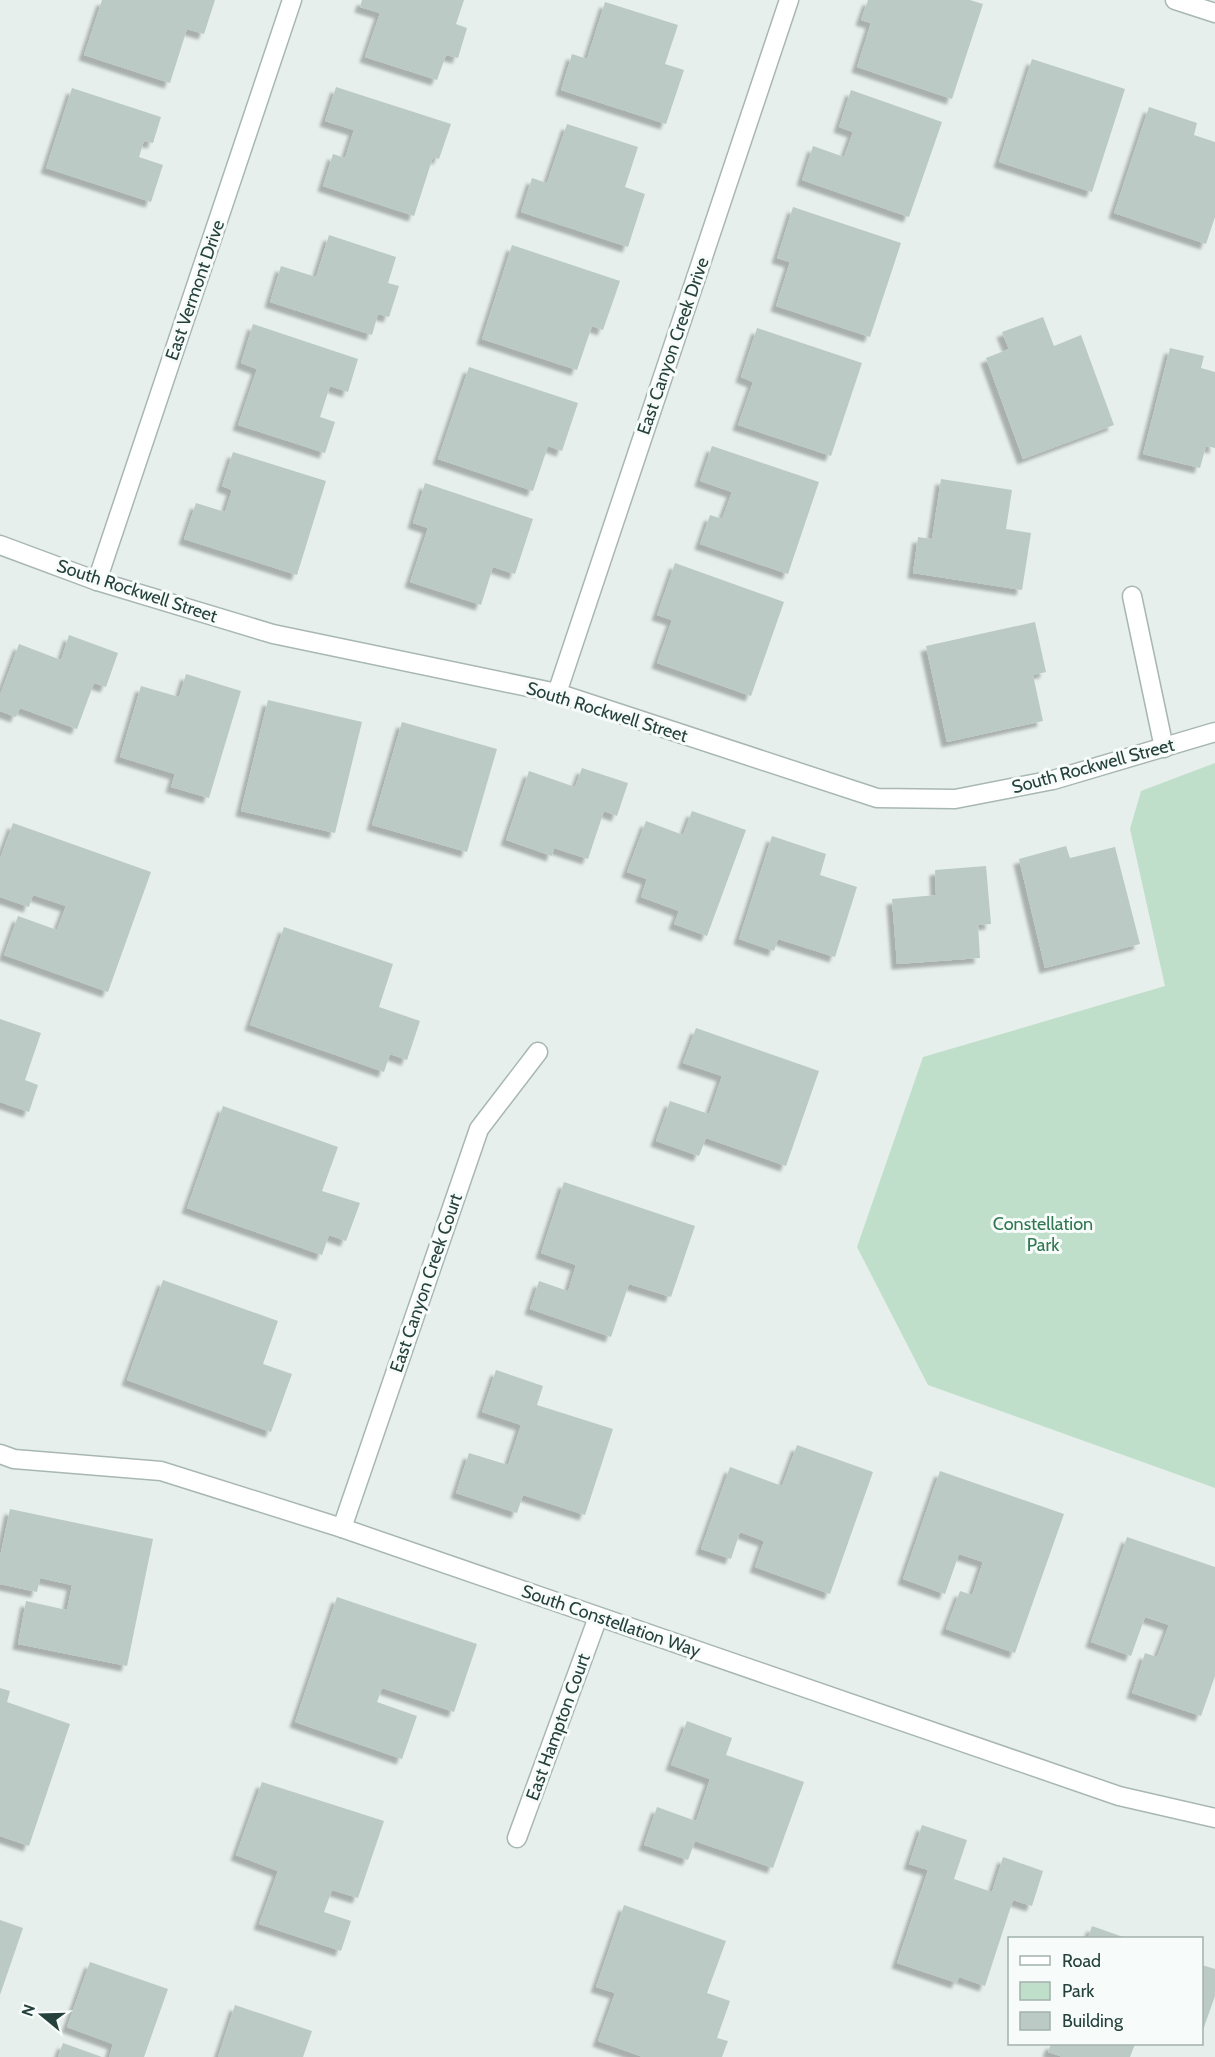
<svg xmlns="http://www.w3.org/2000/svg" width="1215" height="2057" viewBox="0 0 1215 2057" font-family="Cabin,sans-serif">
  <defs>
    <filter id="shadow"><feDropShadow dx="-5.5" dy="5.5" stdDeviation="1.5" flood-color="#0004"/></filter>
  </defs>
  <rect width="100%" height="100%" fill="#e6efeb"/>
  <polygon fill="#c0dfca" points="1215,763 1215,1488 928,1385 857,1247 923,1057 1165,986 1130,829 1141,791"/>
  <g fill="#bbcac5" filter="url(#shadow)">
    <polygon points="102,0 215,0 204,34 187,29 170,83 84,55"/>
    <polygon points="362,0 464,0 456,24 467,28 458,58 446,55 437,80 365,57 380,13 360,7"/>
    <polygon points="868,0 970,0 983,4 952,99 857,67 871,23 861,20"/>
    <polygon points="605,2 678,25 665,64 684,70 666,124 561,90 572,54 587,59"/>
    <polygon points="1032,59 1125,89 1092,192 999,162"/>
    <polygon points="336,87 451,124 439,159 433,157 414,216 323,186 333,154 345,158 354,130 325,121"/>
    <polygon points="72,88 161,117 153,143 144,141 139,157 163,165 151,202 46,168"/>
    <polygon points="851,90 942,122 909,217 802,180 813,146 844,157 853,132 839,127"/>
    <polygon points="1149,107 1197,123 1194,135 1215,142 1215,217 1206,244 1114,213"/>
    <polygon points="567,124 638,147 625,187 645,194 628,247 521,212 532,178 547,183"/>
    <polygon points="793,207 901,243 870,337 776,306 790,262 777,258"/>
    <polygon points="329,235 396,257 388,283 399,286 389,317 378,314 372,335 270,302 281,266 316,277"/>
    <polygon points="512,245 620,281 603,330 592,326 577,370 482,339"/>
    <polygon points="1043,317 1054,346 1081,335 1114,425 1023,459 986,358 1009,349 1002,332"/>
    <polygon points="253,324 358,359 348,392 330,386 320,417 335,422 325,453 238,425 257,369 241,363"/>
    <polygon points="757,328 862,363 831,456 738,425 753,382 741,377"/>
    <polygon points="1170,348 1204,356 1201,368 1215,372 1215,448 1206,446 1200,468 1143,454"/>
    <polygon points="469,367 578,403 562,451 548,446 533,491 438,459"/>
    <polygon points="712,446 819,482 788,574 700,544 710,515 722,519 732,492 700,481"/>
    <polygon points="233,452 326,481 297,575 184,539 196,503 225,512 232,490 222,486"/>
    <polygon points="941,479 1012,490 1006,529 1031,533 1022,590 913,573 918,537 932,539"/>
    <polygon points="425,483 533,519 515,574 493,567 481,605 410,582 428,528 413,523"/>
    <polygon points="675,563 784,602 751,696 657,663 672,620 657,615"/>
    <polygon points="1035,622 1046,672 1033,675 1043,721 947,742 926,646"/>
    <polygon points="69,635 118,653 106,687 94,683 77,729 20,708 16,717 0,711 0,695 19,644 61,660"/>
    <polygon points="186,674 241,691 209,798 171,787 175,774 120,757 141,686 179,697"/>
    <polygon points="268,700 362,722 335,833 241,811"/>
    <polygon points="402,722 497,749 467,852 372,825"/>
    <polygon points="582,768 628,783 617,816 604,811 588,859 554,848 552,856 506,840 529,771 575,787"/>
    <polygon points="692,811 746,830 707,936 674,924 679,911 641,897 647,879 627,872 646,821 683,835"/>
    <polygon points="13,823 151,872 108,992 4,955 18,916 57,930 66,906 33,895 29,907 0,897 0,859"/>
    <polygon points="772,836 826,854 820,875 857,887 835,957 778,939 774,951 739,939"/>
    <polygon points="1066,846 1070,858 1115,847 1140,944 1045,968 1019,859"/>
    <polygon points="986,866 991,924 978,925 980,958 897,964 892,899 936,895 935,870"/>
    <polygon points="284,927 393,964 379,1007 420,1021 407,1060 390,1054 384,1072 250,1025"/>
    <polygon points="0,1019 41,1033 25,1080 38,1085 29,1112 0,1102"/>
    <polygon points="696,1028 819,1071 786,1166 706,1138 699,1156 656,1141 670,1101 709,1114 722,1076 683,1063"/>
    <polygon points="223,1106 338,1147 322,1191 360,1203 346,1241 329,1235 322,1255 187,1208"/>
    <polygon points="564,1182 695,1226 671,1297 629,1284 611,1337 530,1309 539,1281 568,1291 576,1265 541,1253"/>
    <polygon points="163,1280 278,1321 263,1364 292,1374 271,1432 127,1380"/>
    <polygon points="496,1370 543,1386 537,1405 613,1429 585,1515 523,1495 517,1513 456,1493 469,1453 508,1465 521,1425 482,1412"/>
    <polygon points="797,1445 873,1472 830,1594 755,1567 764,1541 740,1532 731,1559 701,1549 730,1467 782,1486"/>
    <polygon points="940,1471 1064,1514 1015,1653 946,1629 960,1591 972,1595 983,1562 959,1554 945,1594 903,1579"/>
    <polygon points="10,1509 153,1539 127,1666 18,1644 26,1601 67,1610 72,1585 40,1578 37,1592 0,1584 0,1557"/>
    <polygon points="1127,1537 1215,1567 1215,1676 1201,1716 1132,1693 1145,1653 1157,1657 1169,1625 1145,1617 1131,1656 1091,1642"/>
    <polygon points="337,1597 477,1644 454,1712 382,1688 377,1702 417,1716 402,1759 295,1722"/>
    <polygon points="0,1688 10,1691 7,1702 70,1724 29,1846 0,1836"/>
    <polygon points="687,1721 732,1738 726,1755 804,1782 773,1868 695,1841 688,1860 644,1845 657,1807 696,1821 710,1779 671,1765"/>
    <polygon points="262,1782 384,1821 358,1898 332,1890 324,1912 351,1921 341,1951 259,1924 278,1871 236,1855"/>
    <polygon points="922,1825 967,1840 954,1879 992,1892 1003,1857 1043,1871 1032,1906 1013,1900 985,1986 959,1977 957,1983 897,1963 928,1870 909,1864"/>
    <polygon points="624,1905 726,1941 707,1993 730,2001 717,2038 728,2041 722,2057 643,2057 598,2041 615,1993 596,1987"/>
    <polygon points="0,1920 23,1928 0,1995"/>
    <polygon points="1092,1926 1126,1938 1088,1938"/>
    <polygon points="90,1962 168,1989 144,2057 109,2057 113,2044 67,2027"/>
    <polygon points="1202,1965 1215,1969 1215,1996 1202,2033"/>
    <polygon points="235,2005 312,2031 303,2057 218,2057"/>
    <polygon points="63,2043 102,2057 58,2057"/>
    <polygon points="1051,2044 1135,2044 1130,2057 1063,2057 1048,2052"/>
  </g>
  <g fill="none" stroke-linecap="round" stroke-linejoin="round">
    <g stroke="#a8b7b3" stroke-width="21">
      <g id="minor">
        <polyline points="1175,0 1215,13"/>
        <polyline points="0,545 97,581 273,634 557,693 877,798 955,799 1053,780 1215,732"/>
        <polyline points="97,581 292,0"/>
        <polyline points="1132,596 1164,748"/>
        <polyline points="557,693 789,0"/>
        <polyline points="0,1454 14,1459 161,1471 342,1528 1119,1796 1215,1818"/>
        <polyline points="342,1528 479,1129 538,1052"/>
        <polyline points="517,1838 598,1617"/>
      </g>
    </g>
    <use href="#minor" stroke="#fff" stroke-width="18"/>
  </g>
  <g text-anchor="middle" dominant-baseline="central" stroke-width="6" stroke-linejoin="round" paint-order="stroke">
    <g font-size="18" fill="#25413b" stroke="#f7fbf9">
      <text transform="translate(195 290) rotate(-71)">East Vermont Drive</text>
      <text transform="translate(673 346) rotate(-71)">East Canyon Creek Drive</text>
      <text transform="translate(137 591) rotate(18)">South Rockwell Street</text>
      <text transform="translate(607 712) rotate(17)">South Rockwell Street</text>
      <text transform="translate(1093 766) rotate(-15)">South Rockwell Street</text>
      <text transform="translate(426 1283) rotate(-71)">East Canyon Creek Court</text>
      <text transform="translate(611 1621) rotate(19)">South Constellation Way</text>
      <text transform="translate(558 1727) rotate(-70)">East Hampton Court</text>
    </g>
    <g font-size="18" fill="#2f7850" stroke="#f7fbf9">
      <text x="1043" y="1224">Constellation<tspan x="1043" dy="21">Park</tspan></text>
    </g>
  </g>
  <rect x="1008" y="1937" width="195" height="108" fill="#f7fbf9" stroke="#a3b1ad" stroke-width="1.5"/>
  <rect x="1020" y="1956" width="30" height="9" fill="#ffffff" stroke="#a3b1ad" stroke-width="1.5"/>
  <text x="1062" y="1967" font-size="18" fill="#25413b">Road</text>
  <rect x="1020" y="1982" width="30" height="18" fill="#c0dfca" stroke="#a3b1ad" stroke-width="1.5"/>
  <text x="1062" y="1997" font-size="18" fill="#25413b">Park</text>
  <rect x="1020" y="2012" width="30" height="18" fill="#bbcac5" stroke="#a3b1ad" stroke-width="1.5"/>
  <text x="1062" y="2027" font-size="18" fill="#25413b">Building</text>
  <g transform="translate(42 2015) rotate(289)" stroke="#f7fbf9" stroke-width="4.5" paint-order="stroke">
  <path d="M0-4.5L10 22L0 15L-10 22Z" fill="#25413b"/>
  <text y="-9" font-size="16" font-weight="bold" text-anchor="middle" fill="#25413b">N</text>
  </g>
</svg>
